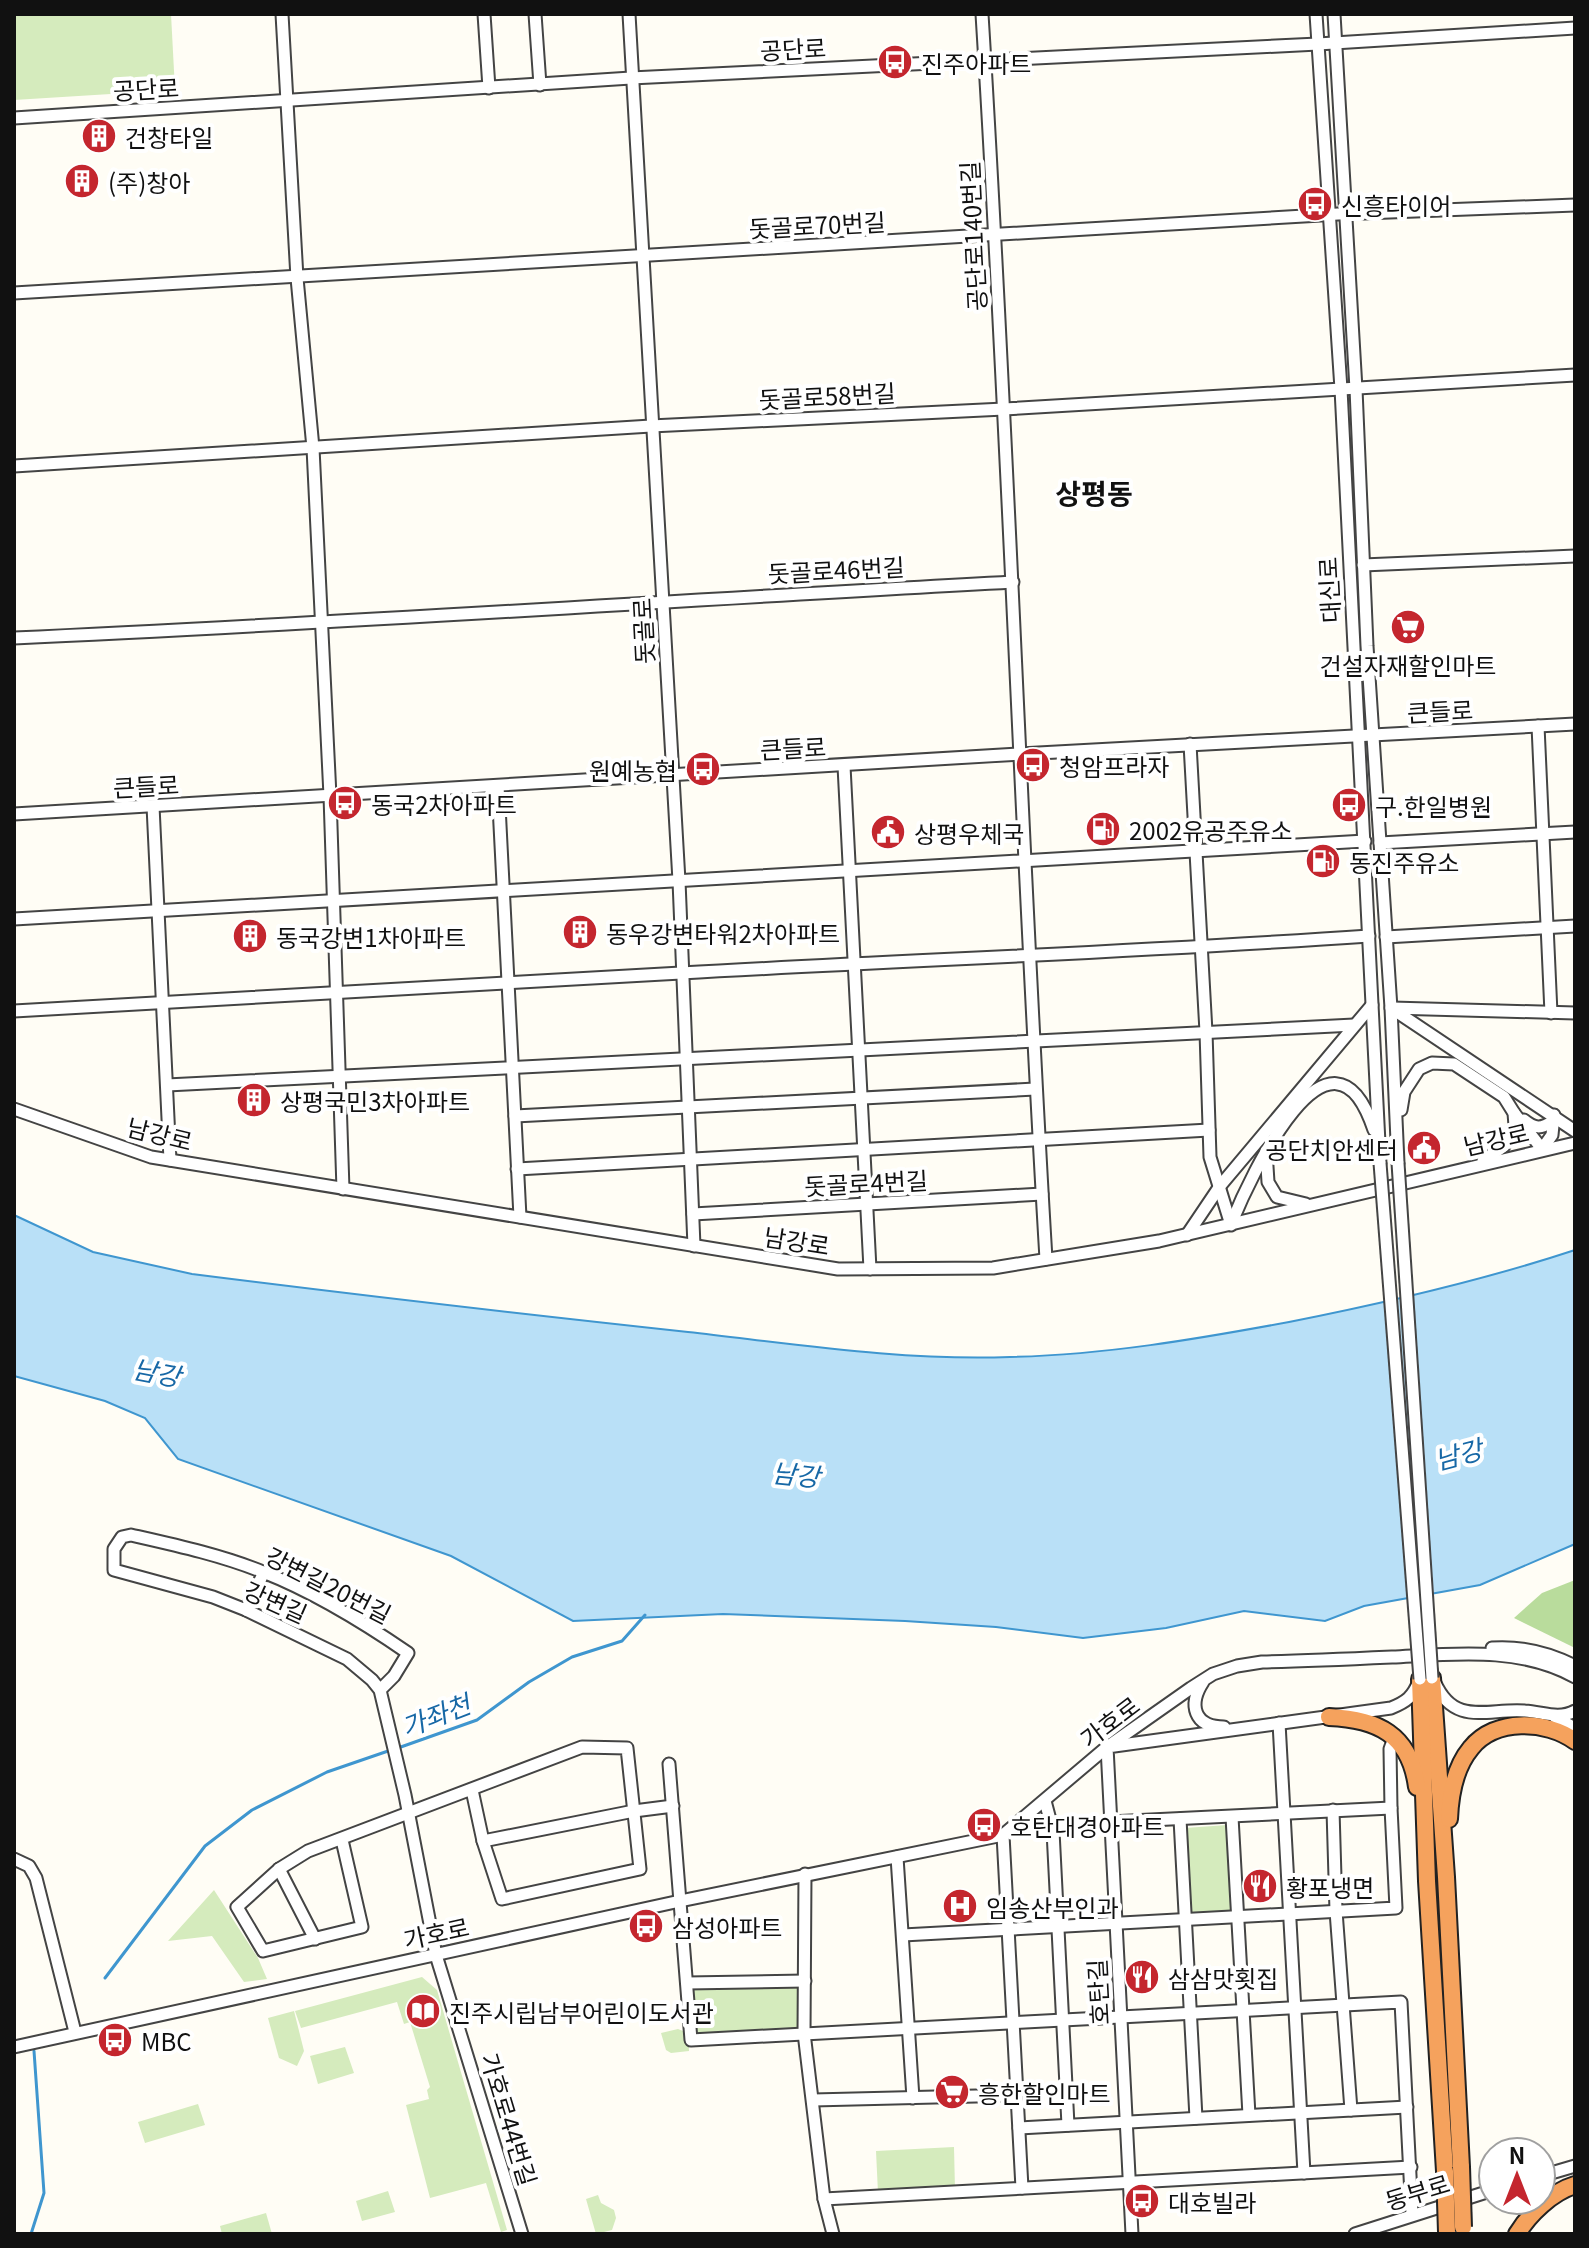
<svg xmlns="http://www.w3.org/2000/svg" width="1589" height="2248" viewBox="0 0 1589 2248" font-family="Georgia,'Noto Sans KR',serif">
  <rect width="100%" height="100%" fill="#fffdf5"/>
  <g fill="#d5ebbd">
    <polygon points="14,14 171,14 175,90 14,100"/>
    <polygon points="1227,1825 1232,1913 1190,1915 1185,1828"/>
    <polygon points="214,1890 258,1958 267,1979 244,1982 212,1936 168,1941"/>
    <polygon points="422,1977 437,1990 507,2230 501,2232 486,2183 430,2198 406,2105 429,2099 427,2090 430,2087 410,2022 404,2024 397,2002 301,2028 295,2011"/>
    <polygon points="802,1982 802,2031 694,2038 689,1984"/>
    <polygon points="294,2011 304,2051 297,2066 279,2058 268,2018"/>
    <polygon points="678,2029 688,2033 689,2051 671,2053 666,2050 661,2033"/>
    <polygon points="345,2047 354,2073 318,2084 310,2056"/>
    <polygon points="198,2104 205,2125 145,2143 138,2122"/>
    <polygon points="954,2147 955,2190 878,2193 876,2151"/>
    <polygon points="388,2191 395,2212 362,2221 356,2201"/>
    <polygon points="598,2195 601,2203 614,2210 616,2218 612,2230 596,2234 586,2199"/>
    <polygon points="266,2213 272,2234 222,2234 220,2226"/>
  </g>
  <polygon fill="#b9dc9c" points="1575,1580 1575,1648 1514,1618 1542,1593"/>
  <path fill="#b9e0f7" stroke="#3f96cf" stroke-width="2" d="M 14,1215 L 93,1252 L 192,1274 C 357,1295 522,1314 688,1332 C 795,1344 902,1361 1010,1357 C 1104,1355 1197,1339 1289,1322 C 1385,1303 1481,1281 1575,1250 L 1575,1544 L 1480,1585 L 1364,1606 L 1325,1621 L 1244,1611 L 1166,1628 L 1083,1638 L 996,1627 L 905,1621 L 723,1614 L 573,1621 L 451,1556 L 178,1459 L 145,1418 L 105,1401 L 14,1376 Z"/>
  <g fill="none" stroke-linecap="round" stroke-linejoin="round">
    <g stroke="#3f96cf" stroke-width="3">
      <polyline points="398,1748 477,1720 529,1682 572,1657 622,1641 645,1615"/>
      <polyline points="105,1978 205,1846 252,1810 327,1772 391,1750"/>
      <polyline points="31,2234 44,2193 34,2051"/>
    </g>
    <g stroke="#444" stroke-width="15">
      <g id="minor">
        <polyline points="282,14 297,278 313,448 330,796 343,1189"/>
        <polyline points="484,14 489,88"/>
        <polyline points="535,14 540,85"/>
        <polyline points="629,14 679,881 694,1246"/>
        <path d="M 982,14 C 1008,429 1021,844 1046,1259"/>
        <polyline points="1316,14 1341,389 1380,1163"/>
        <polyline points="1334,14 1356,389 1367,646 1391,1008 1398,1163"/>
        <polyline points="14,118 631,78 1318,44 1575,28"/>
        <polyline points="14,293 1338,214 1575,205"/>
        <polyline points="14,466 651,426 1004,409 1575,375"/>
        <polyline points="1363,565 1575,556"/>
        <path d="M 14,638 C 347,623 680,600 1013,582"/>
        <polyline points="1538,726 1551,1013"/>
        <polyline points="1190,744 1206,1032 1210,1157 1231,1225"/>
        <polyline points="844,766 870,1269"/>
        <polyline points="498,786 520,1217"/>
        <polyline points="153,806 170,1160"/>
        <polyline points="14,814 1020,754 1575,724"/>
        <polyline points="1380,843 1575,832"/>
        <polyline points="14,919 1365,841"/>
        <polyline points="1386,937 1575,926"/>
        <polyline points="1391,1008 1575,1131"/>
        <polyline points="1392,1008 1575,1013"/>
        <path d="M 14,1011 C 237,1000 459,985 681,973 C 911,960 1140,952 1369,936"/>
        <polyline points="167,1085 1354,1025"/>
        <polyline points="14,1109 151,1157 838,1269 993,1268 1159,1241 1575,1143"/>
        <polyline points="1401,1110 1404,1092 1419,1069 1432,1063 1454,1064 1504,1097 1514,1113 1515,1126 1504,1146 1483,1161"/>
        <polyline points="1514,1113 1542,1149 1552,1135 1554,1115"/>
        <polyline points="515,1116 1035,1089"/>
        <path d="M 1524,1120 C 1535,1129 1541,1129 1553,1121"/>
        <polyline points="1266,1151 1268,1182 1277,1197 1306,1204"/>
        <polyline points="517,1169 1209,1130"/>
        <polyline points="693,1214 1042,1194"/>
        <path d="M 1231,1224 C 1250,1177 1331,1001 1374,1130"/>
        <polyline points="1187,1235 1220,1186 1372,1005"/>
        <polyline points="246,1610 264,1572"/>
        <path d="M 1492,1648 C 1522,1646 1548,1652 1575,1666"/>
        <path d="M 1203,1682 C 1188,1705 1194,1727 1224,1727"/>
        <path d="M 1435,1683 C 1455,1727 1488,1708 1525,1711 C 1543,1712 1558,1720 1575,1711"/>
        <path d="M 380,1690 L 394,1676 L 408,1653 C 363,1622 314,1592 263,1572 C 221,1555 175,1545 131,1535 L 122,1537 L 114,1549 L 114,1570 L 213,1597 L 246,1610 L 347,1659 L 372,1680 L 380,1690 L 405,1795 L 436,1955 L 522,2234"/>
        <polyline points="1555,1717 1575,1728"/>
        <polyline points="1279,1723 1304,2173"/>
        <polyline points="669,1764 691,2040 1401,2002 1412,2214"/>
        <polyline points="1045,1801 1053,1831 1068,2125"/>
        <polyline points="1333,1810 1336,1911 1351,2110"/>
        <polyline points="1232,1817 1249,2115"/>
        <polyline points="1180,1819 1196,2118"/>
        <polyline points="1110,1822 1391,1808"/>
        <polyline points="1003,1835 1022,2188"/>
        <polyline points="342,1840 362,1927 263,1951 237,1907 279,1869 308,1851 582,1747 627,1748 640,1869 502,1899 483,1841 472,1790"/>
        <polyline points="483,1841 634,1811 673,1806"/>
        <polyline points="897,1857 913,2098"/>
        <polyline points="14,1859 29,1866 36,1878 75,2032"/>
        <polyline points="279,1869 315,1939"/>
        <polyline points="805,1874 804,2033 824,2199 833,2234"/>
        <polyline points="903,1935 1396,1908 1391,1808 1390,1749 1394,1738"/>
        <polyline points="687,1983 805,1981"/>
        <path d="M 14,2047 L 680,1901 L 1003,1835 L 1107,1747 L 1191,1688 L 1213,1674 L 1237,1666 L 1262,1662 C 1305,1661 1349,1659 1392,1657 C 1453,1654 1520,1646 1575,1677"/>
        <polyline points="813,2100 1017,2095"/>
        <polyline points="1019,2128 1407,2107"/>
        <polyline points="1541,2176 1575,2166"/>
        <polyline points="824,2199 1411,2167"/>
        <path d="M 1132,2234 L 1107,1747 L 1391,1708 C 1406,1702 1413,1697 1419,1681"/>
        <polyline points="1355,2234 1493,2190"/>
      </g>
    </g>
    <g stroke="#222" stroke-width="20">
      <g id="highway">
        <polyline points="1432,1678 1446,1877 1461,2167"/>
        <polyline points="1420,1679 1427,1881 1445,2171"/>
        <path d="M 1329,1717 C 1377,1719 1410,1734 1417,1787"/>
        <path d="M 1449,1819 C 1450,1795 1455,1767 1471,1748 C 1495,1718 1546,1720 1575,1741"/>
        <path d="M 1517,2234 C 1529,2214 1552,2192 1575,2185"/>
      </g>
    </g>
    <use href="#minor" stroke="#fff" stroke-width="11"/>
    <use href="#highway" stroke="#f5a25d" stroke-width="16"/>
    <g stroke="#444" stroke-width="15" stroke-linecap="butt">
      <g id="minor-bridge">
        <polyline points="1380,1163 1420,1679"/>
        <polyline points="1398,1163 1432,1678"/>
      </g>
    </g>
    <g stroke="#222" stroke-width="20" stroke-linecap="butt">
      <g id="highway-bridge">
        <polyline points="1461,2167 1463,2227"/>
        <polyline points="1445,2171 1447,2232"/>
      </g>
    </g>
    <use href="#minor-bridge" stroke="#fff" stroke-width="11"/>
    <use href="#highway-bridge" stroke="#f5a25d" stroke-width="16"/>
  </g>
  <defs>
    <g id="bus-disc" transform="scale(1.8)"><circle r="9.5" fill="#c4262e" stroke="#fff"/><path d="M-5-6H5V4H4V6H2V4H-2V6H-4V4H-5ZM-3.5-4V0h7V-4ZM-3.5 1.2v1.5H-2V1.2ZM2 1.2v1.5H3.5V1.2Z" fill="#fff"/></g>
    <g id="building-disc" transform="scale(1.8)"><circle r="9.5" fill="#c4262e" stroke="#fff"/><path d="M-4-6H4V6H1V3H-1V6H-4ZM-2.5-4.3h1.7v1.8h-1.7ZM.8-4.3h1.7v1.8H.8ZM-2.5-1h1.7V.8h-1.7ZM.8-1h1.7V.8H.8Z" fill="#fff"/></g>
    <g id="supermarket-disc" transform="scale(1.8)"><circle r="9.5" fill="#c4262e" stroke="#fff"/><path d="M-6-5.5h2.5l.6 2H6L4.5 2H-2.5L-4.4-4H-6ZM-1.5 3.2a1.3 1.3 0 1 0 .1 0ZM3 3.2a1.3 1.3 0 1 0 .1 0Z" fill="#fff"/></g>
    <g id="fuel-disc" transform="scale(1.8)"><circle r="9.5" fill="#c4262e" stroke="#fff"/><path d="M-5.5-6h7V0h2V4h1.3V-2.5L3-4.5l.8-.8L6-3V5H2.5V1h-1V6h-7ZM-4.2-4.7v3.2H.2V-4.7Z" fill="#fff"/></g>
    <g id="civic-disc" transform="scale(1.8)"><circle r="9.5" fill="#c4262e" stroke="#fff"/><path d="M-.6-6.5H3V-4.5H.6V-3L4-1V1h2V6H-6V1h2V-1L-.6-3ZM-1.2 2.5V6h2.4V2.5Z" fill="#fff"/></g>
    <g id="restaurant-disc" transform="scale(1.8)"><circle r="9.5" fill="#c4262e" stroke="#fff"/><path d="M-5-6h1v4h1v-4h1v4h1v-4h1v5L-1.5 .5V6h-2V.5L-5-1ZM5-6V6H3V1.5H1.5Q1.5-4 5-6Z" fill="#fff"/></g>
    <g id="hospital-disc" transform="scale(1.8)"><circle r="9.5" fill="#c4262e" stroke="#fff"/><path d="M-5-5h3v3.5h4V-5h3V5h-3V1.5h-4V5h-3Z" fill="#fff"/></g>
    <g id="library-disc" transform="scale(1.8)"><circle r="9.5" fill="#c4262e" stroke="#fff"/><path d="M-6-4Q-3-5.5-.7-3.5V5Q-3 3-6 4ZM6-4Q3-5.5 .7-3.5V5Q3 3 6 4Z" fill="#fff"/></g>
  </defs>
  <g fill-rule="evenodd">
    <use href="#bus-disc" x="895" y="62"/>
    <use href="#building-disc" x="99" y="136"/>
    <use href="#building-disc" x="82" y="181"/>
    <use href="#bus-disc" x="1315" y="204"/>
    <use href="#supermarket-disc" x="1408" y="627"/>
    <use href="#bus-disc" x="1033" y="765"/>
    <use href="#bus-disc" x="703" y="769"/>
    <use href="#bus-disc" x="345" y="803"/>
    <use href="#bus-disc" x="1349" y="805"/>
    <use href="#fuel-disc" x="1103" y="829"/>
    <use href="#civic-disc" x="888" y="832"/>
    <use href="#fuel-disc" x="1323" y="861"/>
    <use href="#building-disc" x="580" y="932"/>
    <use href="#building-disc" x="250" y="936"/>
    <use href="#building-disc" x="254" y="1100"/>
    <use href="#civic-disc" x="1424" y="1148"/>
    <use href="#bus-disc" x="984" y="1825"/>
    <use href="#restaurant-disc" x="1260" y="1886"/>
    <use href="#hospital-disc" x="960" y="1906"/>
    <use href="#bus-disc" x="646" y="1926"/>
    <use href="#restaurant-disc" x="1142" y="1977"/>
    <use href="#library-disc" x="423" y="2011"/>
    <use href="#bus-disc" x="115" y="2040"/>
    <use href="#supermarket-disc" x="952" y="2092"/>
    <use href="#bus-disc" x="1142" y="2201"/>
  </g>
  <g text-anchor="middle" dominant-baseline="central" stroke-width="8" stroke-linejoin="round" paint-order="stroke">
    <g font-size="24" fill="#111" stroke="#fff">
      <text transform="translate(793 48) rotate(-3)">공단로</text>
      <text transform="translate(146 88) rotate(-3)">공단로</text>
      <text transform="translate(817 224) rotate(-3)">돗골로70번길</text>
      <text transform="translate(972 236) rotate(-93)">공단로140번길</text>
      <text transform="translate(827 395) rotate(-3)">돗골로58번길</text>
      <text transform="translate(836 569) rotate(-3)">돗골로46번길</text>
      <text transform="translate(1328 590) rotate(-93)">대신로</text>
      <text transform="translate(642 631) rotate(-93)">돗골로</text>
      <text transform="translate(1440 710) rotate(-3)">큰들로</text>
      <text transform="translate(793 747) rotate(-3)">큰들로</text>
      <text transform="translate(146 785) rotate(-3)">큰들로</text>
      <text transform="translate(160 1133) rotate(14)">남강로</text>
      <text transform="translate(1496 1138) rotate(-13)">남강로</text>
      <text transform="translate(866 1182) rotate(-3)">돗골로4번길</text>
      <text transform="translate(797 1240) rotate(9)">남강로</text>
      <text transform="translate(329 1584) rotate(27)">강변길20번길</text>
      <text transform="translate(276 1601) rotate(24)">강변길</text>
      <text transform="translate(1109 1721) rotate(-37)">가호로</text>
      <text transform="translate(436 1932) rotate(-12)">가호로</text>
      <text transform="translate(1097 1992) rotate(-93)">호탄길</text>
      <text transform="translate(510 2119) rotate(73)">가호로44번길</text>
      <text transform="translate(1417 2191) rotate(-17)">동부로</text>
    </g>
    <g font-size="24" fill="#111" stroke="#fff" text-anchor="start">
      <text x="921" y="62">진주아파트</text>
      <text x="125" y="136">건창타일</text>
      <text x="108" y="181">(주)창아</text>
      <text x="1341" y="204">신흥타이어</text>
      <text x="1408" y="664" text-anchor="middle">건설자재할인마트</text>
      <text x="1059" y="765">청암프라자</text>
      <text x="677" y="769" text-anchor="end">원예농협</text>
      <text x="371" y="803">동국2차아파트</text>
      <text x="1375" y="805">구.한일병원</text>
      <text x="1129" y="829">2002유공주유소</text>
      <text x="914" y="832">상평우체국</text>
      <text x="1349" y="861">동진주유소</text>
      <text x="606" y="932">동우강변타워2차아파트</text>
      <text x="276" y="936">동국강변1차아파트</text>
      <text x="280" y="1100">상평국민3차아파트</text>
      <text x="1398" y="1148" text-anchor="end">공단치안센터</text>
      <text x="1010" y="1825">호탄대경아파트</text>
      <text x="1286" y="1886">황포냉면</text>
      <text x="986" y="1906">임송산부인과</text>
      <text x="672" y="1926">삼성아파트</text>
      <text x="1168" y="1977">삼삼맛횟집</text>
      <text x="449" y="2011">진주시립남부어린이도서관</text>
      <text x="141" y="2040">MBC</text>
      <text x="978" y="2092">흥한할인마트</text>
      <text x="1168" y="2201">대호빌라</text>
    </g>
    <g font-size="26" font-style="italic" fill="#1768a6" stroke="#fff">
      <text transform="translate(157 1371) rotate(11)">남강</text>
      <text transform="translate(1458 1453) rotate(-15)">남강</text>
      <text transform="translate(796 1473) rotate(6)">남강</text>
      <text transform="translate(435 1714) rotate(-21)">가좌천</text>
    </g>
    <g font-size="28" font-weight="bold" fill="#111" stroke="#fff">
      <text x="1094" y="492">상평동</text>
    </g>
  </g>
  <rect width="1589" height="2248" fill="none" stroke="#111111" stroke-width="32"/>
  <g transform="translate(1517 2176)"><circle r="38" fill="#ffffff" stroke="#a0a0a0" stroke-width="2"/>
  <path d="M0-6L14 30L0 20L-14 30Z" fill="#c4262e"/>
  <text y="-12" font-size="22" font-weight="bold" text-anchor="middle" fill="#111111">N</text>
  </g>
</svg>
